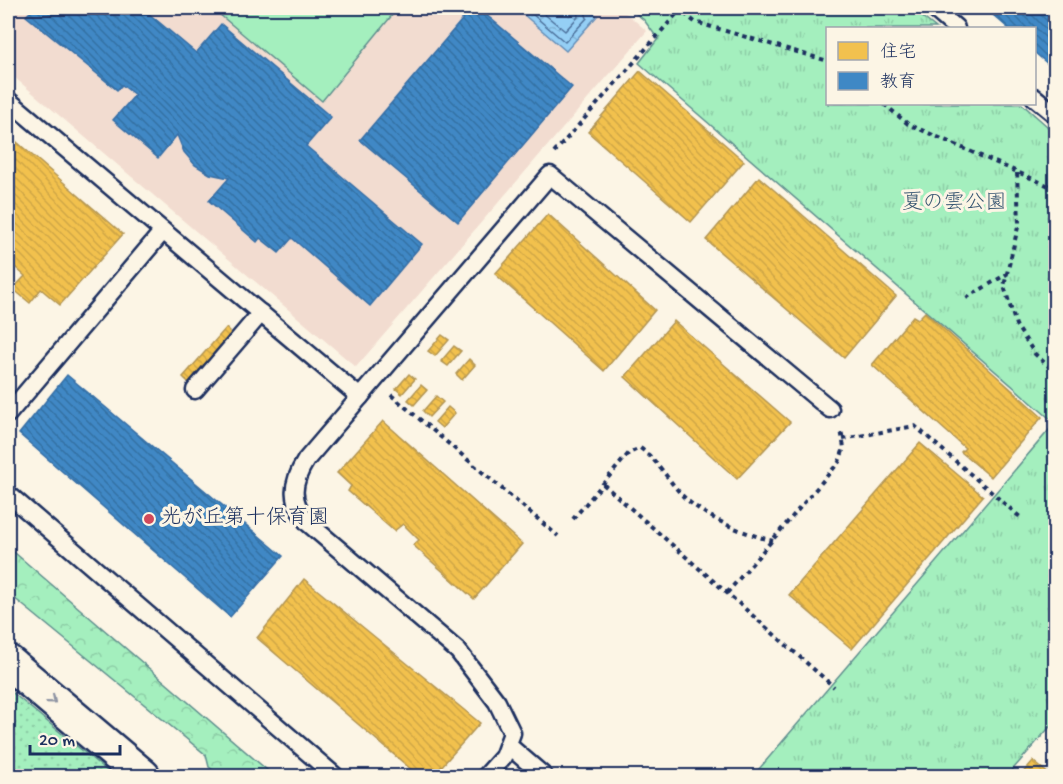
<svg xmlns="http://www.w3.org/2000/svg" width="1063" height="784" viewBox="0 0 1063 784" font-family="'Gochi Hand','Klee One',sans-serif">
  <defs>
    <pattern id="forest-crowns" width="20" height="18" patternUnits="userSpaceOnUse" patternTransform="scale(1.5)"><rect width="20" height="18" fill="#a4efbe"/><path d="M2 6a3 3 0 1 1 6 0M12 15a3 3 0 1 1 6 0" fill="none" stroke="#8dcda6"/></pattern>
    <pattern id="park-tufts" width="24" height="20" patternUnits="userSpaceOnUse" patternTransform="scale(1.5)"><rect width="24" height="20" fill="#a4efbe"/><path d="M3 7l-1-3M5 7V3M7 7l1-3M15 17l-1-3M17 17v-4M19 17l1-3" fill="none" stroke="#8dcda6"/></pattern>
    <pattern id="garden-dots" width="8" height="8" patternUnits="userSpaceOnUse" patternTransform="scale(1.5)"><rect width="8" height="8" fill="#a4efbe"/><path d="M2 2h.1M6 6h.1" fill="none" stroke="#8dcda6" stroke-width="1.8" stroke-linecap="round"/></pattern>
    <pattern id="water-ripples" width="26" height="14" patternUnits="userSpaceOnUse" patternTransform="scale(1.5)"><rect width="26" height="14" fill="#95cff5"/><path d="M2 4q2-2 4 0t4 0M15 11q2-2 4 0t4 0" fill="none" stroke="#80b2d4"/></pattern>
    <pattern id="homes-back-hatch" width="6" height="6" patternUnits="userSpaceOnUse" patternTransform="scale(1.5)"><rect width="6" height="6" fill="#f2c14e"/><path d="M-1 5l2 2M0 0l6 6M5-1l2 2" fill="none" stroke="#cfa646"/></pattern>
    <pattern id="schools-back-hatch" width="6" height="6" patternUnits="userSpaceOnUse" patternTransform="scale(1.5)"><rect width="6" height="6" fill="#3f88c5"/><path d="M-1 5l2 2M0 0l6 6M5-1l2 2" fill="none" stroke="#3470a3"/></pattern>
  </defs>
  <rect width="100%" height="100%" fill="#fcf5e5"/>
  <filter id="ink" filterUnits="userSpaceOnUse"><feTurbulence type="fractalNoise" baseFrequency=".0167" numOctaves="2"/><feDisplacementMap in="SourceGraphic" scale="12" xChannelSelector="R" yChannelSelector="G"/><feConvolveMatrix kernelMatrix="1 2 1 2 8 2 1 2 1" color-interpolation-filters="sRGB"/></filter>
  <g filter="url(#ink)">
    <polygon fill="#f2dcd0" points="8,8 620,8 647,31 356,367 8,72"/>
    <polygon fill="#a4efbe" stroke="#608f8e" stroke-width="1.5" points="212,8 398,8 322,101"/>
    <polygon fill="url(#forest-crowns)" stroke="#608f8e" stroke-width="1.5" points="8,547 274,776 221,776 209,767 206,755 8,593"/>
    <polygon fill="url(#park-tufts)" stroke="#608f8e" stroke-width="1.5" points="629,8 911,8 936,28 828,28 828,104 1022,104 1055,133 1055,721 1007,776 753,776 1055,423 639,63 658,39 644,20"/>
    <polygon fill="url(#garden-dots)" stroke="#608f8e" stroke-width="1.5" points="8,689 113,776 25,776 8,761"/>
    <polygon fill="url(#water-ripples)" stroke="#648fb9" stroke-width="1.5" points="516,8 587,8 597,16 566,51"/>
    <g fill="url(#homes-back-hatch)" stroke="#b29553" stroke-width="1.5">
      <polygon points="640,71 744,161 691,222 588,132"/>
      <polygon points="10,136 123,234 60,305 41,289 30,303 13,289 25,276 8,261 8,139"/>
      <polygon points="759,177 896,296 844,358 706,240"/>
      <polygon points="548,214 655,310 604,371 495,274"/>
      <polygon points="925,312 1042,417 991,477 961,452 965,448 872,365 913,316 918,319"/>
      <polygon points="674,321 790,422 737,479 625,377"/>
      <polygon points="226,328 233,335 190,384 183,377"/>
      <polygon points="442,335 449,340 435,356 428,351"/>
      <polygon points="454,346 461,351 448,366 441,361"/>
      <polygon points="469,359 475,365 462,380 456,374"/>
      <polygon points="409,374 415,379 402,394 396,389"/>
      <polygon points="421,385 427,390 414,405 408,400"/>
      <polygon points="436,396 443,402 429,417 423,411"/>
      <polygon points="448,407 455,413 442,428 435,422"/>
      <polygon points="383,421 522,544 474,599 413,545 419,540 403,524 394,531 348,491 351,486 337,473"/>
      <polygon points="920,443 983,496 852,649 789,595"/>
      <polygon points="304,579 480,723 433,776 419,776 257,638"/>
      <polygon points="1033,761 1051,776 1020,776"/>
    </g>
    <g fill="url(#schools-back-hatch)" stroke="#346da6" stroke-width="1.5">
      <polygon points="34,8 142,8 196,53 221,24 331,117 306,146 422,244 370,306 292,238 279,253 260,238 257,242 209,201 229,178 210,174 195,165 184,152 177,135 158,158 113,120 135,95 122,85 117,90 26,16"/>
      <polygon points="472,8 478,8 572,87 458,222 360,140"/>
      <polygon points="985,8 1056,8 1056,71 1034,52 1034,28 1008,28"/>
      <polygon points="67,375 283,556 230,617 19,434"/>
    </g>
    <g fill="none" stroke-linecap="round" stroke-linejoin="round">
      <g stroke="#4c6f9a" stroke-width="1.5">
        <polyline points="525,8 565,42 587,18 584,8"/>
        <polyline points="537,8 565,31 578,17 577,8"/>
      </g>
      <g stroke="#1b2f5e" stroke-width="21">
        <g id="lane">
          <polyline points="933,8 956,28"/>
          <polyline points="1034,97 1056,115"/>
          <polyline points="8,100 360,397"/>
          <polyline points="195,390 261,313"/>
          <polyline points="8,414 163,231"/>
          <polyline points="8,494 335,776"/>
          <polyline points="509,746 544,776"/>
          <path d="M 486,776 L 503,757 L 512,733 L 497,702 L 458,651 L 308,523 C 290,501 291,484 306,460 L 550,175 L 830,409"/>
        </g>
      </g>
      <g stroke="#1b2f5e" stroke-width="38">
        <polyline id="secondary" points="8,662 143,776"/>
      </g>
      <g stroke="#1b2f5e" stroke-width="4" stroke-dasharray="4.5 4.5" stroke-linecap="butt">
        <polyline points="677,8 695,22 828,61"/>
        <polyline points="884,104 908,124 1056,189"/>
        <polyline points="554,153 680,10"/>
        <polyline points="1017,173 1019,223 1004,286 1016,325 1035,354 1056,373"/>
        <polyline points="966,298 1007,274"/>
        <polyline points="391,395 558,536"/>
        <polyline points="843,439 915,426 1020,517"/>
        <polyline points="603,484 834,687"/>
        <path d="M 573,519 L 629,453 L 640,448 C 660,462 669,483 686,499 C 710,520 743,533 773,541"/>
        <polyline points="727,593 839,462 844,448 841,429"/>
      </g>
      <use href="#lane" stroke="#fcf5e5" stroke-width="16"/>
      <use href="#secondary" stroke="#fcf5e5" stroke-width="33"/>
    </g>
    <defs><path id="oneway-chevron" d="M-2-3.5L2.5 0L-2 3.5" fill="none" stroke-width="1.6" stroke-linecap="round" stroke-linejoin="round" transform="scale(1.5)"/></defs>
    <use stroke="#8c92a2" href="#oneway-chevron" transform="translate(52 700) rotate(40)"/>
  </g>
  <circle fill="#d1495b" stroke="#fcf5e5" stroke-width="2" cx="149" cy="519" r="6"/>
  <g text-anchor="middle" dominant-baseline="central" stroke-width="6" stroke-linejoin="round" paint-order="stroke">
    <g font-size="21" fill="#365571" stroke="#fcf5e5">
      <text x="954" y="204">夏の雲公園</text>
    </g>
    <g font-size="21" fill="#1b2f5e" stroke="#fcf5e5" text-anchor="start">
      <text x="161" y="519">光が丘第十保育園</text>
    </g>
  </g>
  <rect width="1063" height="784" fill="none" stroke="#fcf5e5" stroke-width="30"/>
  <rect x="15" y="15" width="1033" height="754" fill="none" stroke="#1b2f5e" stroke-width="2" filter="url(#ink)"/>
  <rect x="826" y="27" width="210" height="78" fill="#fcf5e5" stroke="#a2a6af" stroke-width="1.5"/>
  <rect x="838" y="42" width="30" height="18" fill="#f2c14e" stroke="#a2a6af" stroke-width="1.5"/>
  <text x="880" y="57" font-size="18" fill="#1b2f5e">住宅</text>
  <rect x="838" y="72" width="30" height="18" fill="#3f88c5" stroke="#a2a6af" stroke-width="1.5"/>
  <text x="880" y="87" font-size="18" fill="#1b2f5e">教育</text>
  <path d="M30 745v9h90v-9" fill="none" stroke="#1b2f5e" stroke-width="3"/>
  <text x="39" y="745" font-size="18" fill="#1b2f5e" stroke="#fcf5e5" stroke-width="4.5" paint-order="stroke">20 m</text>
</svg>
